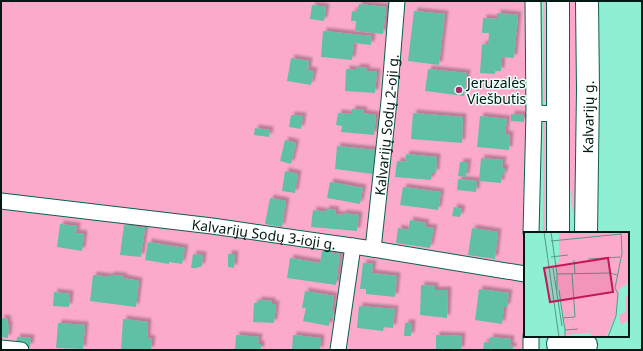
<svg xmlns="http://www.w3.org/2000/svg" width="643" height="351" viewBox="0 0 643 351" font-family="'Noto Sans',sans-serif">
  <defs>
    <filter id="shadow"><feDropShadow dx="3.5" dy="-3.5" stdDeviation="1" flood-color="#0004"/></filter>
  </defs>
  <rect width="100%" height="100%" fill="#8eefd3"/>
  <g fill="#fcaacc">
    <polygon points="1,1 527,1 525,336 527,350 1,350"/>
    <polygon points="543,1 551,1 549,101 543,102"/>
    <polygon points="567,1 579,1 578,233 574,233 574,221 567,163"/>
    <polygon points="543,119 549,121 550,233 543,233"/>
  </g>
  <g fill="#5fc0a6" filter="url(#shadow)">
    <polygon points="359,4 386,7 383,34 355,31 356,21 351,21 352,11 357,12"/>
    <polygon points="312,5 326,7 324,21 310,19"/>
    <polygon points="414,11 445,14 439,65 408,61"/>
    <polygon points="497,13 518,15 514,58 502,57 501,71 495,71 495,74 480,73 482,44 488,45 489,33 482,33 483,18 497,19"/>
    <polygon points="323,31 372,36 371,45 354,43 352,60 321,57"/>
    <polygon points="291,58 309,61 308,70 314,71 311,85 287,81"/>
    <polygon points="357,67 367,68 366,71 377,72 375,93 345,91 346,69 356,70"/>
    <polygon points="428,69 467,73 464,96 425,91"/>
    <polygon points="352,109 364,110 363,113 376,115 374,135 341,132 342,126 336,125 338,113 351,114"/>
    <polygon points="413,113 463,117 462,143 411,139"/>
    <polygon points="511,114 524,115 524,122 511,121"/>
    <polygon points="291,115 303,116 301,129 289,127"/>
    <polygon points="480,116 507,119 505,134 510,135 509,150 477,147"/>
    <polygon points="255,128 270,130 269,137 254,135"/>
    <polygon points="285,140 296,143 291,164 280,161"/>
    <polygon points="337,146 375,150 373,174 335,169"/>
    <polygon points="406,154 437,157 436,173 432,173 431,180 395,177 397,161 405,162"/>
    <polygon points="481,158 503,160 502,168 505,168 504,175 502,175 501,183 479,181"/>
    <polygon points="460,162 468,162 466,177 458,176"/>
    <polygon points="285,171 298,174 295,193 282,191"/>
    <polygon points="458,179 477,181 476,192 457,190"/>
    <polygon points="330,182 363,188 360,204 327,198"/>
    <polygon points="403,187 441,192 438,210 400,205"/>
    <polygon points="270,198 286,201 282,227 265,224"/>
    <polygon points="454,207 462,209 460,217 452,216"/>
    <polygon points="326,209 336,210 335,214 343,215 343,213 359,215 357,231 311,227 313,210 326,212"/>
    <polygon points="410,220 426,223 425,227 434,228 430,248 396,243 398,228 408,230"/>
    <polygon points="60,224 77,226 76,233 84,234 82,251 57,247"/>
    <polygon points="124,225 145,228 141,257 120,255"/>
    <polygon points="472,228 498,232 495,259 468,255"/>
    <polygon points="148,242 185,248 182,264 169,262 169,264 145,260"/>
    <polygon points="322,251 340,254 336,285 287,278 290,258 320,263"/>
    <polygon points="193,254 203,255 202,266 197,268 191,268"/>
    <polygon points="228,254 235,254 234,268 228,267"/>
    <polygon points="363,263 373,264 372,273 397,276 395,297 366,294 366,289 360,289"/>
    <polygon points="93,275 110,277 110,275 124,276 123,278 139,281 136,307 90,301"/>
    <polygon points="421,285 435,286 435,290 448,290 447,318 420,315"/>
    <polygon points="479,289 509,293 507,307 504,307 502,324 475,320"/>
    <polygon points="305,291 334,296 332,310 334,310 333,318 330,318 329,326 303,321 306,308 302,308"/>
    <polygon points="54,292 70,294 69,307 53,306"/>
    <polygon points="258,300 272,301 272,304 276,304 274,323 253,322 254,303 258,303"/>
    <polygon points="359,306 395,309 393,328 384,327 383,331 357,328"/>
    <polygon points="1,318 8,319 7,324 9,324 8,338 1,337"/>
    <polygon points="123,319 148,322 147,338 152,339 151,350 121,350"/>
    <polygon points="58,323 85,325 83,349 56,348"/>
    <polygon points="405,323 412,323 411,336 404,336"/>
    <polygon points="236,335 259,337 258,344 261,344 261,350 235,350"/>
    <polygon points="293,335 321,338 320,350 292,350"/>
    <polygon points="436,335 462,336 461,350 436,350"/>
    <polygon points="17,337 31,338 30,347 16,346"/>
    <polygon points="490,337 511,339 510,346 513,346 513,350 483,350 484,342 489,343"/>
  </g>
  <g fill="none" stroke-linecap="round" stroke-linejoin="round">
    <g stroke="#0b604e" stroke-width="17">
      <g id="minor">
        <polyline points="533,1 534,113"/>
        <path id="s1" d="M 1,201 L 212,226 L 373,249 L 525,274"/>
        <polyline points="531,233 534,113 558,114"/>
        <path id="s2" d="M 373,249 L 389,101 L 397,1"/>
        <polyline points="531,336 531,350"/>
        <polyline points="1,348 21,350"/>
        <polyline points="338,350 353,246"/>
      </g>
    </g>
    <g stroke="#0b604e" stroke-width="24">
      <g id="primary">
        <polyline points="558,233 558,1"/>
        <path id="s3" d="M 586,233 L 588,90 L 587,1"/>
        <polyline points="558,344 586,345"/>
      </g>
    </g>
    <use href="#minor" stroke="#fff" stroke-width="15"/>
    <use href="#primary" stroke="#fff" stroke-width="22"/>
  </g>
  <circle fill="#ac266e" stroke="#edfff9" stroke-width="1.5" cx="459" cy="90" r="4"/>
  <g text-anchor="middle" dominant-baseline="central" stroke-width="3" stroke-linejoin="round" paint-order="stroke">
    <g font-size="14" fill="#001a13" stroke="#edfff9" text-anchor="start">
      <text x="467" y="82">Jeruzalės<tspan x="467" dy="16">Viešbutis</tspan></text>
    </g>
    <g font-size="14" fill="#001a13" stroke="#edfff9">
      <text stroke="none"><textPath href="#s3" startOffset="116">Kalvarijų g.</textPath></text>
      <text stroke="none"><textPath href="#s2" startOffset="125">Kalvarijų Sodų 2-oji g.</textPath></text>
      <text stroke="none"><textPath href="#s1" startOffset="265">Kalvarijų Sodų 3-ioji g.</textPath></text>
    </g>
  </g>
  <g transform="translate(524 232)">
    <rect width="105" height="105" fill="#8eefd3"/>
    <path d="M 35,0 L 105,0 L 105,45 L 102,53 L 95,57 L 91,84 L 82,105 L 67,105 L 67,101 L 42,103 L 31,31 L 35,30 ZM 105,62 L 105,88 L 97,93 L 95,83 L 102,80 L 102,64 Z" fill="#fcaacc"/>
    <path fill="none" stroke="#559a86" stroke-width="1" d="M 20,0 L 35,105M 27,0 L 33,42M 27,9 L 97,2M 27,25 L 44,23M 64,27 L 96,25M 50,28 L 51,42M 29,36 L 38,94M 33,58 L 33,42 L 86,41 L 93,43M 35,58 L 39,86M 41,98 L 39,86 L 51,85 L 48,42M 41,105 L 41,98 L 54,97M 84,105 L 92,84 L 94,62 L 91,56 L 98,21 L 97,0"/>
    <path fill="#c2185b" fill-opacity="0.15" stroke="#c2185b" stroke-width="2" d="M 84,26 L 89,60 L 26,70 L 20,36 Z"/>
    <rect width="105" height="105" fill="none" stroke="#001a13" stroke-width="2"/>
  </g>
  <rect width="643" height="351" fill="none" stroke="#001a13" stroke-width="4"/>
</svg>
